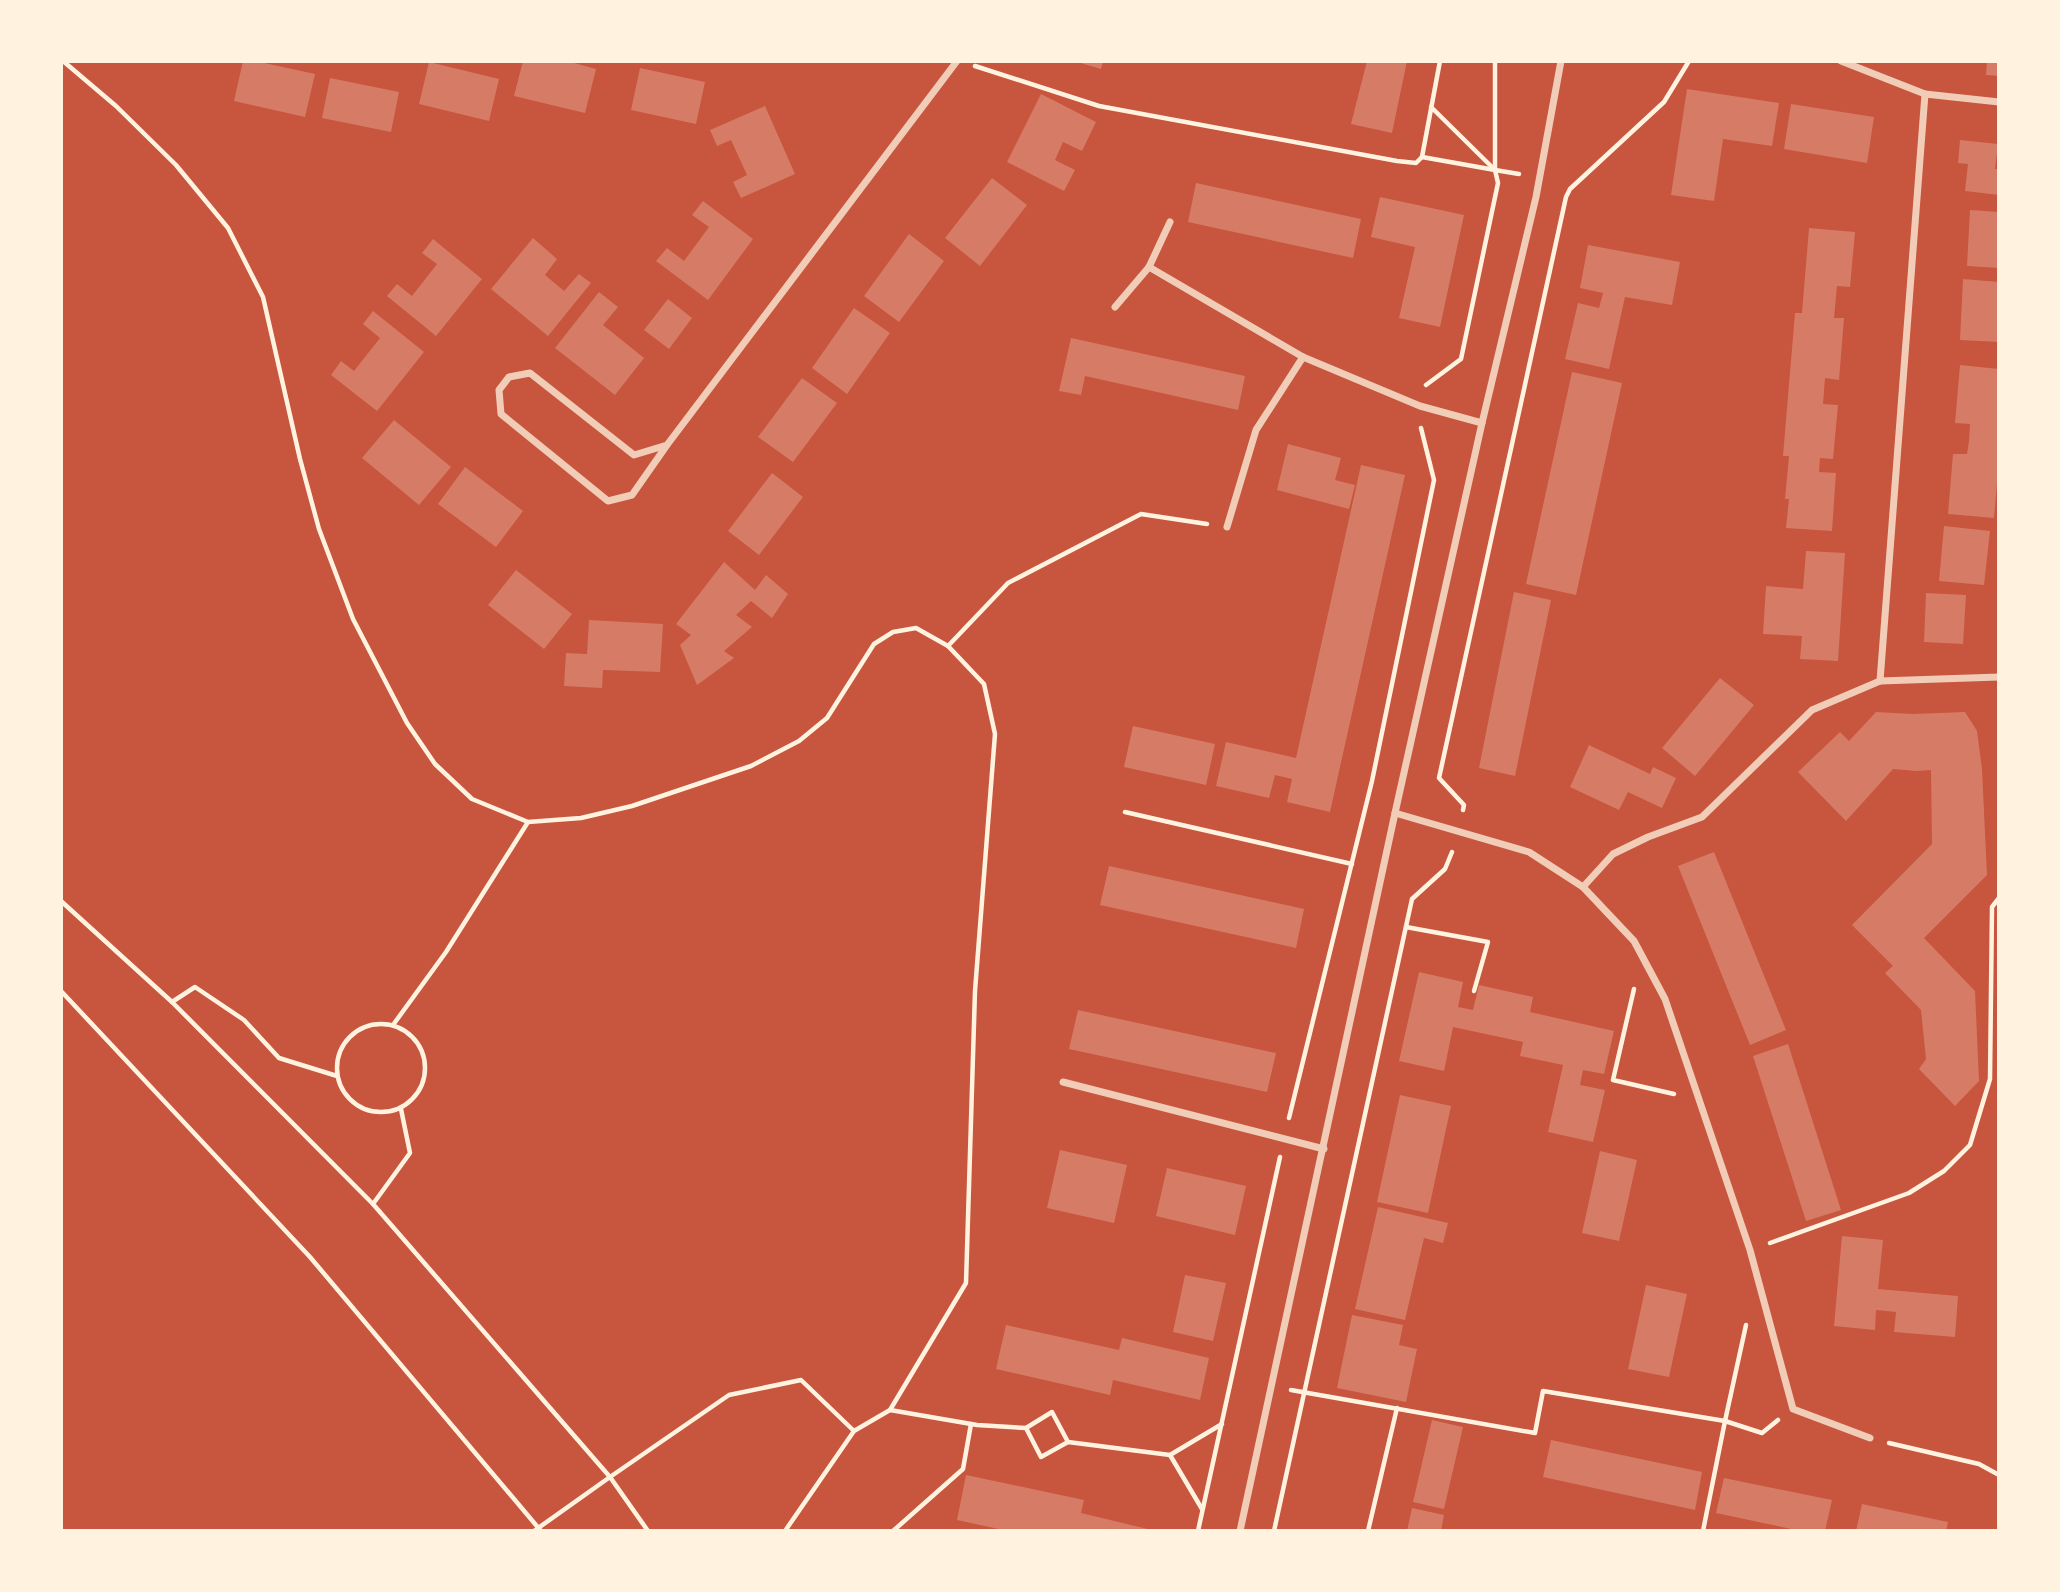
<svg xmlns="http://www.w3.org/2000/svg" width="2060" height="1592" viewBox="0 0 2060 1592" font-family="'Space Grotesk',sans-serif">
  <rect width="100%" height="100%" fill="#c8553d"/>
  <g fill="#d67c66">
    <polygon points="243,61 255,61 315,74 305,117 234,101"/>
    <polygon points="523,61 567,61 596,69 585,113 514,96"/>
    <polygon points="1074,61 1103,61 1101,69"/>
    <polygon points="1367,61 1407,61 1392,133 1351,124"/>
    <polygon points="1987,61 1999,61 1999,76 1986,75"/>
    <polygon points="429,62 499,79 489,121 419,104"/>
    <polygon points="640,68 705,82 696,124 631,110"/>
    <polygon points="330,78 399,92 391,132 322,118"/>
    <polygon points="1687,89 1779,103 1772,146 1723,139 1714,201 1671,195"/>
    <polygon points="1041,94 1096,122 1082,151 1063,142 1055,160 1075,170 1064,191 1007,162"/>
    <polygon points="1791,104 1874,117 1867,163 1784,149"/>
    <polygon points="765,106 795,174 741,198 733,182 747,175 731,140 717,146 710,130"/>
    <polygon points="1960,140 1998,144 1995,169 1999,169 1999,195 1965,191 1968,164 1958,163"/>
    <polygon points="992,178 1027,205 980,266 945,238"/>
    <polygon points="1196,183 1361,219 1353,258 1188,222"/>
    <polygon points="1380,197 1464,215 1440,327 1399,318 1415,247 1371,237"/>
    <polygon points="703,201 753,239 708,300 656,261 667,248 684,261 709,227 692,215"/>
    <polygon points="1970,210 1999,212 1999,268 1967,266"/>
    <polygon points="1809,228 1855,232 1850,287 1837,286 1834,318 1844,318 1839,380 1825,378 1823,404 1838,405 1833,459 1820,458 1819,472 1836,473 1832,531 1786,528 1789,499 1785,499 1789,456 1783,456 1795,313 1802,313"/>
    <polygon points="909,234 944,261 899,322 864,296"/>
    <polygon points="533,238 557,259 545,275 564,291 579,274 591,283 548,336 491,289"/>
    <polygon points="433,239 482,279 436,336 387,296 397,284 412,296 437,264 422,253"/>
    <polygon points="1588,245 1680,262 1672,305 1625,297 1609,369 1565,359 1578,303 1599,308 1603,293 1580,288"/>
    <polygon points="1963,279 1999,282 1999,342 1960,340"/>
    <polygon points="599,292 618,307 603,325 644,358 615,395 555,348"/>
    <polygon points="668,299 692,318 669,349 644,330"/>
    <polygon points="854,308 890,333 847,394 812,368"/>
    <polygon points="373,311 424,352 377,411 331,375 341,361 354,371 380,338 363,324"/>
    <polygon points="1071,338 1245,376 1238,410 1085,376 1081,395 1059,391"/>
    <polygon points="1960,365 1999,369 1999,460 1994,518 1948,514 1953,454 1967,454 1969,441 1970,424 1955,423"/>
    <polygon points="1572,372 1622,383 1576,595 1526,584"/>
    <polygon points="802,378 837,403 793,462 758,437"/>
    <polygon points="394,420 451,467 419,505 362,458"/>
    <polygon points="1288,444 1341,458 1335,480 1355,485 1349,509 1277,490"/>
    <polygon points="1361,465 1405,475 1330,812 1287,802 1292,779 1275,775 1269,798 1216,786 1226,742 1296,758"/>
    <polygon points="465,467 523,511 496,547 438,504"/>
    <polygon points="772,473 803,497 759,555 728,531"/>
    <polygon points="1944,526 1990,531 1984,585 1939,581"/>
    <polygon points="1806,551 1845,553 1838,661 1800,659 1802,636 1763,634 1766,586 1803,589"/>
    <polygon points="724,562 755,590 766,575 788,594 772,618 751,601 736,615 752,627 724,651 734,658 697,685 680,645 691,635 676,624"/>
    <polygon points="516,570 572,614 544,649 488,605"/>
    <polygon points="1514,592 1551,600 1515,776 1479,768"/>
    <polygon points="1926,593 1966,595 1963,644 1924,642"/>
    <polygon points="589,620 663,624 660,672 603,670 602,688 564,686 566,653 587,654"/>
    <polygon points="1720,678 1754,705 1695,776 1662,748"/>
    <polygon points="1876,712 1913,714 1965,712 1977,731 1982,769 1987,875 1924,938 1975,991 1979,1081 1955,1106 1919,1069 1926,1059 1921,1010 1885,973 1893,966 1852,925 1932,844 1931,770 1916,771 1893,769 1846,821 1798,772 1840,732 1849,741"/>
    <polygon points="1133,726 1215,744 1206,785 1124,767"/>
    <polygon points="1589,745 1650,774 1653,767 1676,778 1662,808 1628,792 1619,810 1570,787"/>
    <polygon points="1714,852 1786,1030 1750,1045 1678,866"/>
    <polygon points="1109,866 1304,909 1296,948 1100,905"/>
    <polygon points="1419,972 1463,982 1458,1007 1473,1010 1479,985 1533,997 1530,1012 1614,1031 1604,1074 1583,1070 1580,1085 1605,1090 1593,1142 1548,1132 1563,1065 1520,1056 1523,1042 1453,1027 1444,1071 1399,1061"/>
    <polygon points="1078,1010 1276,1053 1267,1092 1069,1049"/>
    <polygon points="1788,1044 1841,1210 1806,1221 1753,1056"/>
    <polygon points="1400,1095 1451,1106 1428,1213 1377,1202"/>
    <polygon points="1060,1150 1127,1165 1114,1223 1047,1208"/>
    <polygon points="1600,1151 1637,1160 1619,1241 1582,1233"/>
    <polygon points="1167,1168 1246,1186 1235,1235 1156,1216"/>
    <polygon points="1378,1207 1448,1223 1443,1243 1424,1238 1405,1320 1355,1309"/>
    <polygon points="1842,1236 1883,1240 1878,1289 1958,1296 1955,1337 1894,1332 1896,1312 1876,1310 1875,1330 1834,1326"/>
    <polygon points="1185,1275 1226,1283 1213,1341 1173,1332"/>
    <polygon points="1646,1285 1687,1294 1669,1377 1628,1369"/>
    <polygon points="1352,1315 1403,1325 1399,1345 1417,1349 1406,1402 1337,1388"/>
    <polygon points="1006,1325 1119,1350 1122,1338 1209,1358 1200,1400 1113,1380 1110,1395 996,1369"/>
    <polygon points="1432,1420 1463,1427 1444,1509 1413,1502"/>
    <polygon points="1551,1440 1702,1472 1695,1510 1543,1477"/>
    <polygon points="966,1475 1084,1500 1081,1513 1156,1531 1008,1531 957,1520"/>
    <polygon points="1724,1478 1832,1500 1825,1531 1801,1531 1716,1513"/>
    <polygon points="1862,1504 1948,1522 1946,1531 1856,1531"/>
    <polygon points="1412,1508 1444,1515 1441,1531 1407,1531"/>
  </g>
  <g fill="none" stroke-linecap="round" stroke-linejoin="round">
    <g stroke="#fff3e0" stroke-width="4.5">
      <polyline points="63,61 116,106 176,165 228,228 263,297 300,459 319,529 353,619 407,723 435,764 472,799 528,822 581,818 632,806 751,766 799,741 827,718 874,644 893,632 916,628 948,646 984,684 995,734 975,991 966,1283 890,1410"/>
      <polyline points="975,66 1099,106 1397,161 1416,163 1422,157 1495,170"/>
      <polyline points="1431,107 1495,170 1519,174"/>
      <polyline points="1422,157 1440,61"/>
      <polyline points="1426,385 1461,359 1498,183 1495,170 1495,61"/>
      <polyline points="948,646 1008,583 1141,514 1207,524"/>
      <polyline points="1463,810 1464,805 1439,778 1566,197 1570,189 1664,102 1689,61"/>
      <polyline points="1125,812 1352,864"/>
      <polyline points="61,901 172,1002 373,1204 610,1477 534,1531"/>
      <polyline points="1406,927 1488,942 1474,991"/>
      <polyline points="1634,989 1613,1080 1674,1094"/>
      <polyline points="61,991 310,1257 541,1531"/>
      <polyline points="172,1002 195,987 244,1020 279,1058 337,1076"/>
      <circle cx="381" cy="1068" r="44"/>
      <polyline points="393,1025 446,952 528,822"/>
      <polyline points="1289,1118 1372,781 1434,480 1421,428"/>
      <polyline points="373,1204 410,1153 401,1109"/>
      <polyline points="1770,1243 1909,1193 1944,1171 1970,1145 1990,1079 1992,907 1999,898"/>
      <polyline points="1291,1390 1535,1433 1543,1391 1725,1421 1746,1325"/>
      <polyline points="1026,1428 1052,1412 1068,1442"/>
      <polyline points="1889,1443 1979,1464 1999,1475"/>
      <polyline points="1202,1509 1170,1455 1222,1424"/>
      <polyline points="648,1531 610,1477 729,1395 801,1380 853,1430"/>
      <polyline points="785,1531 854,1431 890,1410 977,1425 1026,1428 1041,1457 1068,1442 1170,1455"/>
      <polyline points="893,1531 963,1469 971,1424"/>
      <polyline points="1198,1531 1280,1157"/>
      <polyline points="1274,1531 1412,899 1445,869 1452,852"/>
      <polyline points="1368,1531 1397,1408"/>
      <polyline points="1703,1531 1725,1421 1762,1433 1778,1420"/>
    </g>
    <g stroke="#f1ccb7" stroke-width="7">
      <polyline points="1841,61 1925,94 1999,102"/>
      <polyline points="1149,267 1303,357 1420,406 1482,423"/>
      <polyline points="1115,307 1149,267 1170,222"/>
      <polyline points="667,445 634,455 530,373 509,377 499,390 501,414 608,501 632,495 667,445 957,61"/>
      <polyline points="1227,527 1256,430 1303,357"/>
      <polyline points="1880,681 1925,94"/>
      <polyline points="1395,813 1529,852 1583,887 1634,941 1665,999 1750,1250 1793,1409 1870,1438"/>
      <polyline points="1583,887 1613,854 1648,837 1702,817 1812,710 1880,681 1999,677"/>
      <polyline points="1063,1082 1324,1149"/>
      <polyline points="1240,1531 1395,813 1482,423 1536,197 1561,61"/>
    </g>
  </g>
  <rect width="2060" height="1592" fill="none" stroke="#fff3e0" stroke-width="126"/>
</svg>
